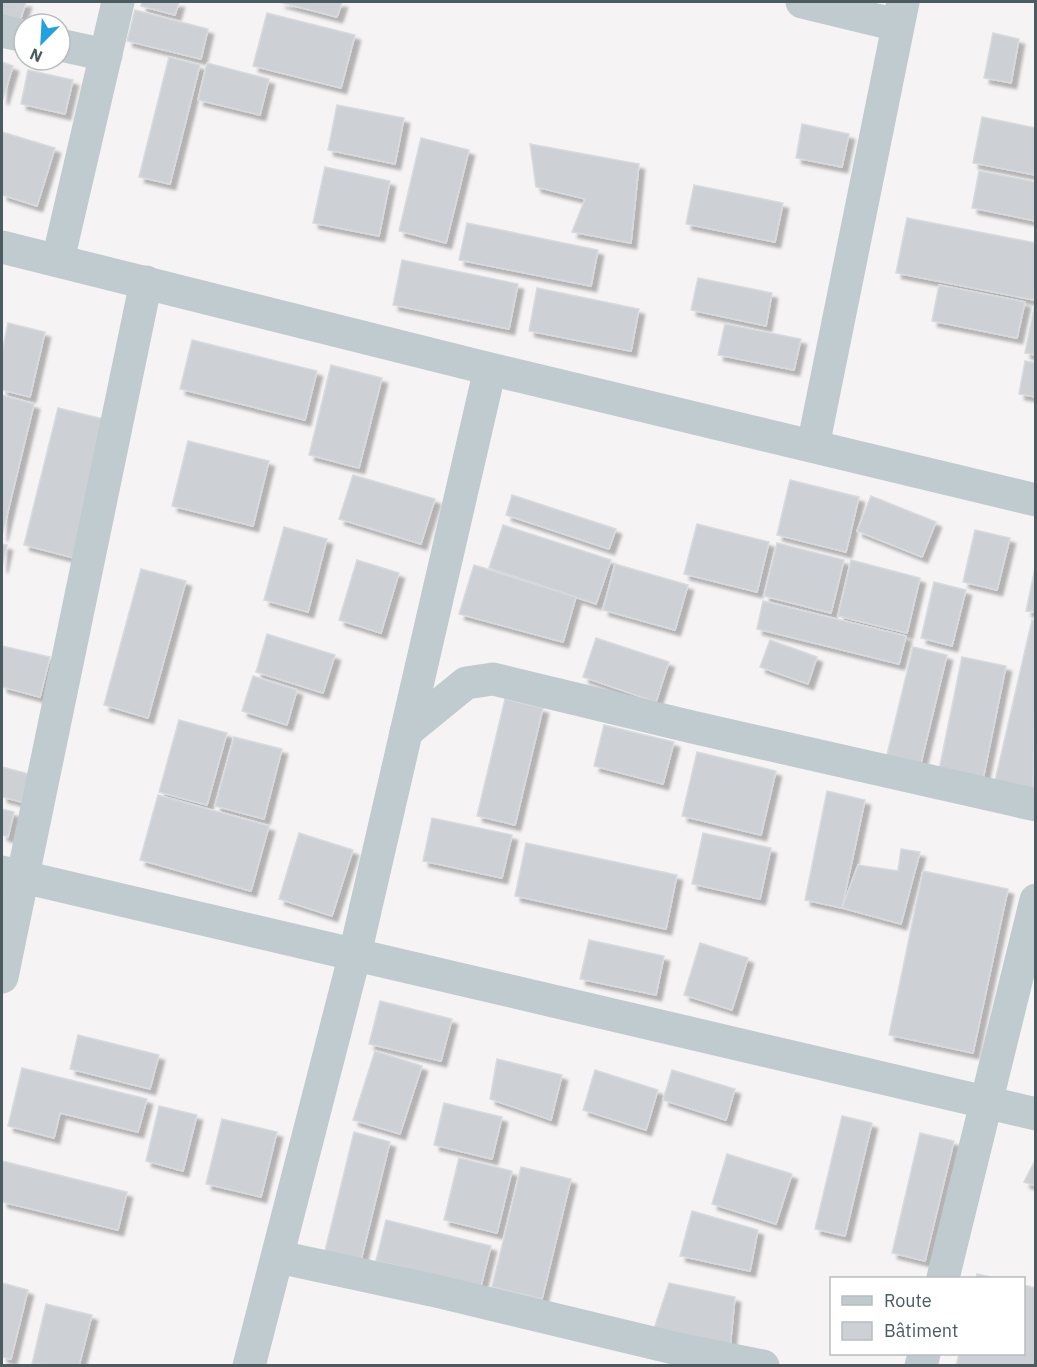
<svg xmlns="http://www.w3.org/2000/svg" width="1037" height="1367" viewBox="0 0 1037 1367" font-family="'IBM Plex Sans',sans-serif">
  <defs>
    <filter id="shadow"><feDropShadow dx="5.5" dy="5.5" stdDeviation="1.5" flood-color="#0004"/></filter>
  </defs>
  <rect width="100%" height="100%" fill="#f5f3f3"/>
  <g fill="#cdd1d5" stroke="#d7dade" stroke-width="1.5" filter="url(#shadow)">
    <polygon points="2,2 26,2 20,21 2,16"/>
    <polygon points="142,2 179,2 175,15 141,6"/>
    <polygon points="279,2 342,2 337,17"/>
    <polygon points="135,10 208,29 201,59 127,41"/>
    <polygon points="267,13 355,35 341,88 253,66"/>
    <polygon points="993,33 1019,39 1011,83 984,78"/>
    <polygon points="169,57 200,65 170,184 139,177"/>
    <polygon points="2,62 13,66 3,99 2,99"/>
    <polygon points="207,63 269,79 260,115 198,100"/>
    <polygon points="28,70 73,80 65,114 21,104"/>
    <polygon points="337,105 404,118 395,164 328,150"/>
    <polygon points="982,117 1036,128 1036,175 973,163"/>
    <polygon points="802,124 849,134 842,167 796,158"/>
    <polygon points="2,132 55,148 37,206 2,195"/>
    <polygon points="421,138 469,150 446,243 399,231"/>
    <polygon points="530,144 639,164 631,243 572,232 585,199 536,187"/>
    <polygon points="325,167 390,181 379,236 313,223"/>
    <polygon points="979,171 1036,182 1036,221 972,208"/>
    <polygon points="694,185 783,203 775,242 686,224"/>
    <polygon points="907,218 1036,243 1034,300 896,273"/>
    <polygon points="467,223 598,250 591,286 459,260"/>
    <polygon points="402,260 518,284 509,329 393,305"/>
    <polygon points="698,278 772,293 766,326 691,310"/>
    <polygon points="939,285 1025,302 1017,338 932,321"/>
    <polygon points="537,288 639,309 631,351 529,331"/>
    <polygon points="1034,308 1036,309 1036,355 1025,353"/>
    <polygon points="8,323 45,332 30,397 2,390 2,352"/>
    <polygon points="725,324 801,339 794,370 718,355"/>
    <polygon points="192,340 317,371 305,420 180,389"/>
    <polygon points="1025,361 1036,363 1036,397 1019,394"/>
    <polygon points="331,365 382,378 359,468 309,455"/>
    <polygon points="2,395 34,404 2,536"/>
    <polygon points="58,408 112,421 78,559 24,545"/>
    <polygon points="188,441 269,461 253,526 172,506"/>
    <polygon points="353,475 435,499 421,544 339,519"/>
    <polygon points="790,480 859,497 846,552 777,535"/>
    <polygon points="512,495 616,529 609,549 506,515"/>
    <polygon points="871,496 936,522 922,557 857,531"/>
    <polygon points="697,524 769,542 757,592 684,574"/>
    <polygon points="503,525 611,560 596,604 489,568"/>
    <polygon points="284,527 327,539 308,612 264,600"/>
    <polygon points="975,530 1010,538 997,590 963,582"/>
    <polygon points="777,543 844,560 831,613 764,596"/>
    <polygon points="2,544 7,545 2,568"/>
    <polygon points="357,560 399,573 381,633 339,620"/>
    <polygon points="851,560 920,578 907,633 838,616"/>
    <polygon points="1036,563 1036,612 1026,611"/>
    <polygon points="615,564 688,585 675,630 603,610"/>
    <polygon points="474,565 576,597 563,642 459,614"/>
    <polygon points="141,569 186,581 148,718 104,705"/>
    <polygon points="934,582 966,590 952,646 921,638"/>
    <polygon points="763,601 906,636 899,664 757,629"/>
    <polygon points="1032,620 1036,621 1033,790 995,781"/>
    <polygon points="267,634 335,655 323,693 256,672"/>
    <polygon points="596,638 669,662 656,702 583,677"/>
    <polygon points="770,640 817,657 808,684 760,667"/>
    <polygon points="2,646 50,657 40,697 2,687"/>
    <polygon points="913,647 947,655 920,767 886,759"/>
    <polygon points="962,657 1006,666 982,784 938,775"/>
    <polygon points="253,676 297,690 287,725 242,711"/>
    <polygon points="505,699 543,708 515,825 477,816"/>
    <polygon points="179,720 227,733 207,805 159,792"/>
    <polygon points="604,725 674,742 663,784 594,766"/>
    <polygon points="234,737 282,749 264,819 215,806"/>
    <polygon points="697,752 776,771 761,835 682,816"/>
    <polygon points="2,767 29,774 22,802 2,797"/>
    <polygon points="827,791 865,800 842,908 805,900"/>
    <polygon points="158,795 269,826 251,891 140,860"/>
    <polygon points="2,809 14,812 8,837 2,835"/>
    <polygon points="432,818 512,835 502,878 423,861"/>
    <polygon points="299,833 353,850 332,916 279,899"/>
    <polygon points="703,833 771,848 760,899 692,884"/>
    <polygon points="526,843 677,875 666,929 515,896"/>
    <polygon points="901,849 920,852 901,924 842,908 858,865 898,871"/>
    <polygon points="923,871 1008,889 973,1053 889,1035"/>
    <polygon points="589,940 664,956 656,995 580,979"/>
    <polygon points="700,943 748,958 732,1010 684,995"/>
    <polygon points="380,1001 452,1019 441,1061 369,1044"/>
    <polygon points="78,1035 159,1055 150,1089 70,1069"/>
    <polygon points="375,1051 422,1066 400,1134 353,1120"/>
    <polygon points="497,1059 562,1075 551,1120 490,1099"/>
    <polygon points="22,1068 147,1099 138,1132 60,1113 54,1138 8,1126"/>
    <polygon points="595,1070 658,1090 646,1130 583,1110"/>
    <polygon points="672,1070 735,1089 726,1120 663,1100"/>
    <polygon points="444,1103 502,1117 492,1159 434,1145"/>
    <polygon points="159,1106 197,1115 183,1171 146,1161"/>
    <polygon points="842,1116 872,1123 845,1236 815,1229"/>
    <polygon points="222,1119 277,1132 261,1197 206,1184"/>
    <polygon points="354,1132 390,1142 361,1260 325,1251"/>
    <polygon points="920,1133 954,1141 925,1261 892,1253"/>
    <polygon points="727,1154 792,1174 776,1224 712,1204"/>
    <polygon points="459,1158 512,1171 497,1233 444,1220"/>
    <polygon points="1036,1158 1036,1186 1024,1182"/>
    <polygon points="2,1161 127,1192 118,1230 2,1202"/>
    <polygon points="521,1167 571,1179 542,1299 492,1287"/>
    <polygon points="692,1211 758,1230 750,1271 680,1256"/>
    <polygon points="386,1220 491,1246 481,1286 376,1261"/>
    <polygon points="977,1274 995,1278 976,1278"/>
    <polygon points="2,1283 28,1290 11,1359 2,1357"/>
    <polygon points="669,1283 735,1297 730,1348 653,1332"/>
    <polygon points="1024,1285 1036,1288 1036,1366 956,1366 959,1354 1024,1354"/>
    <polygon points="46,1304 92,1315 79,1366 32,1364"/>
  </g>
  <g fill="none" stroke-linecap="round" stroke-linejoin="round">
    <g stroke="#bfcbce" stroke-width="33">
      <polyline points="802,2 897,25"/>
      <polyline points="2,31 24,36"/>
      <polyline points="60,45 106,55"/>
      <polyline points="2,247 490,369 1036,500"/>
      <polyline points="58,260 118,2"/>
      <polyline points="813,446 903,2"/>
      <polyline points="406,732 466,683 493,679 692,727 1036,805"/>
      <polyline points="2,872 1036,1114"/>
      <polyline points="2,977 146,282"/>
      <polyline points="279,1257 432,1290 682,1350 763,1366"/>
      <polyline points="943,1278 1036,900"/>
      <polyline points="249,1366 355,954 490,369"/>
      <polyline points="921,1366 924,1354"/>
    </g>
  </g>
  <rect width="1037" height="1367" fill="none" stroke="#4b5b60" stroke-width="6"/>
  <rect x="830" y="1277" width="195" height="78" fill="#ffffff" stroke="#b7bdbf" stroke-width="1.5"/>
  <rect x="842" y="1296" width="30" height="9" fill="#bfcbce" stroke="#b7bdbf" stroke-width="1.5"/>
  <text x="884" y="1307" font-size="18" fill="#4b5b60">Route</text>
  <rect x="842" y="1322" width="30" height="18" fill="#cdd1d5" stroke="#b7bdbf" stroke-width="1.5"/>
  <text x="884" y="1337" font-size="18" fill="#4b5b60">Bâtiment</text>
  <g transform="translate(42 42) rotate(204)"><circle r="28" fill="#ffffff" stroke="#b7bdbf" stroke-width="1.5"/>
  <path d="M0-4.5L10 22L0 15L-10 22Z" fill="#21a1e0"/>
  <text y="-9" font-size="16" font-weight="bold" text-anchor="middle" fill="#4b5b60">N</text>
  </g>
</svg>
